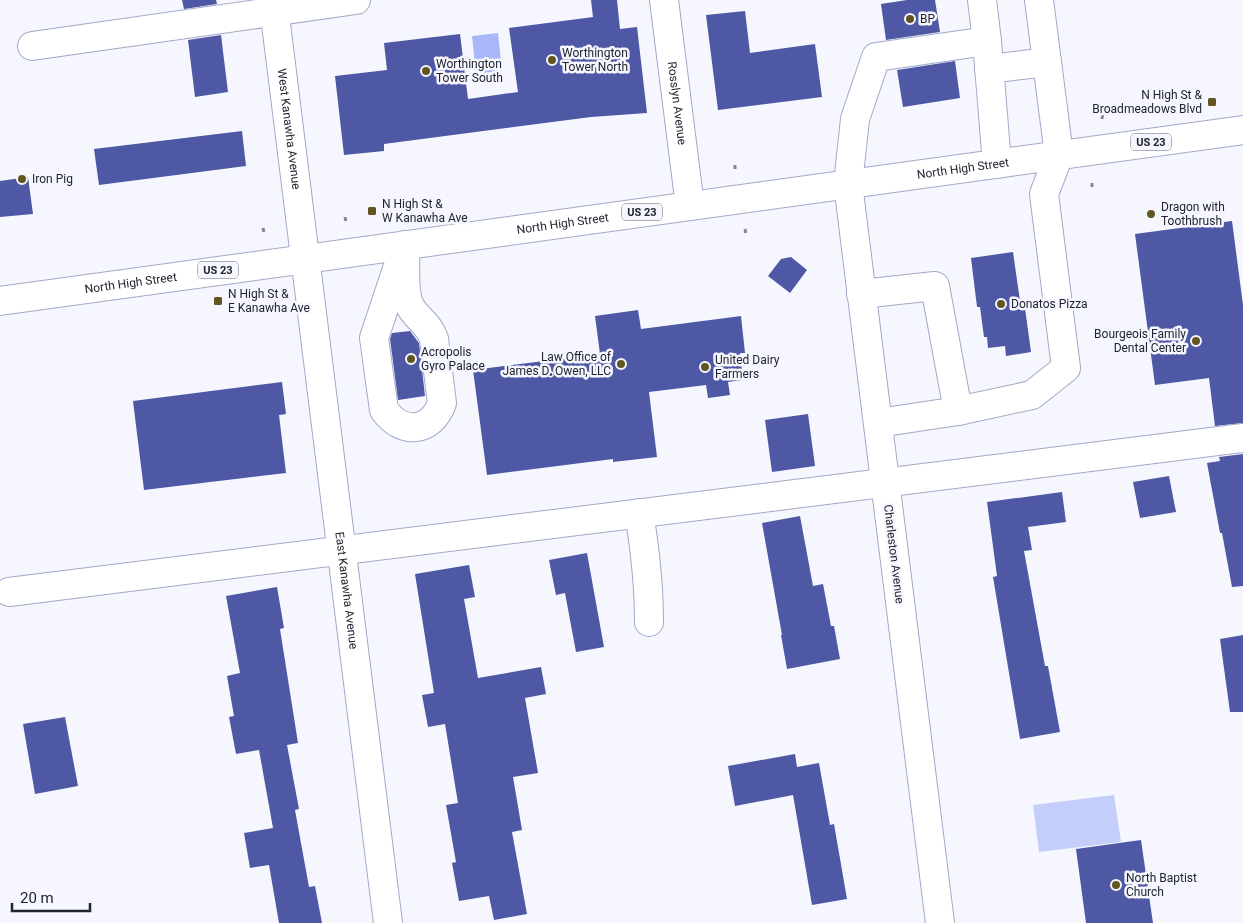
<svg xmlns="http://www.w3.org/2000/svg" width="1243" height="923" viewBox="0 0 1243 923" font-family="Roboto,sans-serif">
  <rect width="100%" height="100%" fill="#f6f7fe"/>
  <polygon fill="#c4cefb" points="1114,795 1121,842 1039,852 1033,805"/>
  <polygon fill="#a9b7fa" points="498,33 502,71 476,74 472,36"/>
  <g fill="#4e58a5">
    <polygon points="182,0 216,0 217,4 184,9"/>
    <polygon points="591,0 617,0 620,29 637,27 647,113 591,117 384,144 384,151 344,155 335,76 387,70 384,43 460,34 468,99 518,92 509,28 593,17"/>
    <polygon points="907,0 935,0 940,32 886,40 881,4"/>
    <polygon points="745,11 750,53 815,44 822,97 718,110 706,15"/>
    <polygon points="221,35 228,92 195,97 188,40"/>
    <polygon points="955,61 960,98 903,107 897,70"/>
    <polygon points="242,131 246,166 99,185 94,149"/>
    <polygon points="28,177 33,214 0,217 0,181"/>
    <polygon points="1232,221 1243,305 1243,423 1215,426 1209,378 1155,385 1135,234"/>
    <polygon points="1013,252 1020,301 1024,301 1031,352 1006,356 1005,346 988,348 987,337 984,337 980,307 977,307 971,258"/>
    <polygon points="791,257 807,270 790,293 768,276 781,259"/>
    <polygon points="638,310 641,329 741,316 745,353 740,353 743,380 728,382 730,395 708,398 706,385 649,392 657,457 613,462 613,459 487,475 473,370 600,354 595,316"/>
    <polygon points="410,331 419,343 425,396 398,400 390,339 392,333"/>
    <polygon points="282,382 286,414 279,415 286,473 144,490 133,401"/>
    <polygon points="808,414 815,466 772,472 765,420"/>
    <polygon points="1243,454 1243,586 1232,587 1222,533 1220,533 1207,463 1220,461 1219,457"/>
    <polygon points="1169,476 1176,512 1140,518 1133,482"/>
    <polygon points="1062,492 1066,522 1028,527 1032,550 1024,551 1045,666 1048,666 1060,732 1020,739 993,577 997,576 987,502"/>
    <polygon points="800,516 813,586 823,584 831,626 834,626 840,659 787,669 781,635 782,635 762,523"/>
    <polygon points="587,553 604,647 576,652 565,593 556,595 549,560"/>
    <polygon points="469,565 475,597 464,599 478,678 541,667 546,694 525,698 538,773 513,777 522,830 512,832 527,914 494,920 489,896 459,901 452,863 456,862 446,805 458,803 445,724 428,727 422,695 434,693 415,574"/>
    <polygon points="277,587 284,628 280,629 298,743 287,745 299,809 295,810 309,887 315,886 322,923 279,923 269,865 250,868 244,833 273,828 259,750 236,754 229,717 234,716 227,676 240,673 226,596"/>
    <polygon points="1243,635 1243,712 1230,712 1220,639"/>
    <polygon points="65,717 78,786 35,794 23,724"/>
    <polygon points="795,754 797,767 819,763 830,825 834,824 847,899 812,905 793,795 735,806 728,766"/>
    <polygon points="1141,840 1153,923 1086,923 1076,849"/>
  </g>
  <g fill="none" stroke-linecap="round" stroke-linejoin="round">
    <g stroke="#a1a9c9" stroke-width="30">
      <g id="minor">
        <path id="s1" d="M 273,0 L 388,923"/>
        <path id="s2" d="M 664,0 L 690,206"/>
        <polyline points="987,41 997,164"/>
        <polyline points="32,46 356,0"/>
        <polyline points="989,69 1047,62"/>
        <path d="M 405,245 C 406,262 403,289 409,304 C 415,318 429,323 434,339 L 442,403 C 431,433 402,435 384,410 L 374,338 Z"/>
        <polyline points="861,294 935,286 958,411"/>
        <polyline points="878,423 958,411 1032,395 1066,368 1044,194 1059,155 1039,0"/>
        <path d="M 639,513 C 645,549 649,585 649,622"/>
        <polyline points="9,592 1243,438"/>
        <polyline points="940,923 848,184 855,119 876,57 987,41 982,0"/>
      </g>
    </g>
    <g stroke="#a1a9c9" stroke-width="30">
      <g id="major">
        <path id="s3" d="M 0,301 L 1243,130"/>
      </g>
    </g>
    <g stroke="#858791" stroke-width="3" stroke-dasharray="4 4" stroke-linecap="butt">
      <polyline points="1102,119 1103,113"/>
      <polyline points="735,165 735,170"/>
      <polyline points="1092,187 1092,183"/>
      <polyline points="345,217 346,222"/>
      <polyline points="263,228 264,233"/>
      <polyline points="745,229 746,234"/>
      <polyline points="272,293 273,299"/>
    </g>
    <use href="#minor" stroke="#fff" stroke-width="28"/>
    <use href="#major" stroke="#fff" stroke-width="28"/>
  </g>
  <g fill="#625521" stroke="#f6f7fe" stroke-width="2">
    <circle cx="910" cy="19" r="5"/>
    <circle cx="552" cy="60" r="5"/>
    <circle cx="426" cy="71" r="5"/>
    <rect x="1207" y="97" width="10" height="10" rx="2.5"/>
    <circle cx="22" cy="179" r="5"/>
    <rect x="367" y="206" width="10" height="10" rx="2.5"/>
    <circle cx="1151" cy="214" r="5"/>
    <rect x="213" y="296" width="10" height="10" rx="2.5"/>
    <circle cx="1001" cy="304" r="5"/>
    <circle cx="1196" cy="341" r="5"/>
    <circle cx="411" cy="359" r="5"/>
    <circle cx="621" cy="364" r="5"/>
    <circle cx="705" cy="367" r="5"/>
    <circle cx="1116" cy="885" r="5"/>
  </g>
  <g text-anchor="middle" dominant-baseline="central" stroke-width="5" stroke-linejoin="round" paint-order="stroke">
    <g fill="#f6f7fe" stroke="#61636e" stroke-width="1">
      <rect x="1131" y="133.5" width="40" height="17" rx="4"/>
      <rect x="622" y="203.5" width="40" height="17" rx="4"/>
      <rect x="198" y="261.5" width="40" height="17" rx="4"/>
    </g>
    <g font-size="11" font-weight="bold" fill="#212430">
      <text x="1151" y="142">US 23</text>
      <text x="642" y="212">US 23</text>
      <text x="218" y="270">US 23</text>
    </g>
    <g font-size="12" fill="#212430" stroke="#f6f7fe" text-anchor="start">
      <text x="920" y="19">BP</text>
      <text x="562" y="53">Worthington<tspan x="562" dy="14">Tower North</tspan></text>
      <text x="436" y="64">Worthington<tspan x="436" dy="14">Tower South</tspan></text>
      <text x="1202" y="95" text-anchor="end">N High St &amp;<tspan x="1202" dy="14">Broadmeadows Blvd</tspan></text>
      <text x="32" y="179">Iron Pig</text>
      <text x="382" y="204">N High St &amp;<tspan x="382" dy="14">W Kanawha Ave</tspan></text>
      <text x="1161" y="207">Dragon with<tspan x="1161" dy="14">Toothbrush</tspan></text>
      <text x="228" y="294">N High St &amp;<tspan x="228" dy="14">E Kanawha Ave</tspan></text>
      <text x="1011" y="304">Donatos Pizza</text>
      <text x="1186" y="334" text-anchor="end">Bourgeois Family<tspan x="1186" dy="14">Dental Center</tspan></text>
      <text x="421" y="352">Acropolis<tspan x="421" dy="14">Gyro Palace</tspan></text>
      <text x="611" y="357" text-anchor="end">Law Office of<tspan x="611" dy="14">James D. Owen, LLC</tspan></text>
      <text x="715" y="360">United Dairy<tspan x="715" dy="14">Farmers</tspan></text>
      <text x="1126" y="878">North Baptist<tspan x="1126" dy="14">Church</tspan></text>
    </g>
    <g font-size="12" fill="#212430" stroke="#f6f7fe">
      <text stroke="none"><textPath href="#s2" startOffset="104">Rosslyn Avenue</textPath></text>
      <text stroke="none"><textPath href="#s1" startOffset="130">West Kanawha Avenue</textPath></text>
      <text stroke="none"><textPath href="#s3" startOffset="972">North High Street</textPath></text>
      <text stroke="none"><textPath href="#s3" startOffset="568">North High Street</textPath></text>
      <text stroke="none"><textPath href="#s3" startOffset="132">North High Street</textPath></text>
      <text transform="translate(894 554) rotate(83)">Charleston Avenue</text>
      <text stroke="none"><textPath href="#s1" startOffset="595">East Kanawha Avenue</textPath></text>
    </g>
  </g>
  <path d="M12 903v8h78v-8" fill="none" stroke="#212430" stroke-width="2.5"/>
  <text x="20" y="903" font-size="15" fill="#212430" stroke="#f6f7fe" stroke-width="4" paint-order="stroke">20 m</text>
</svg>
